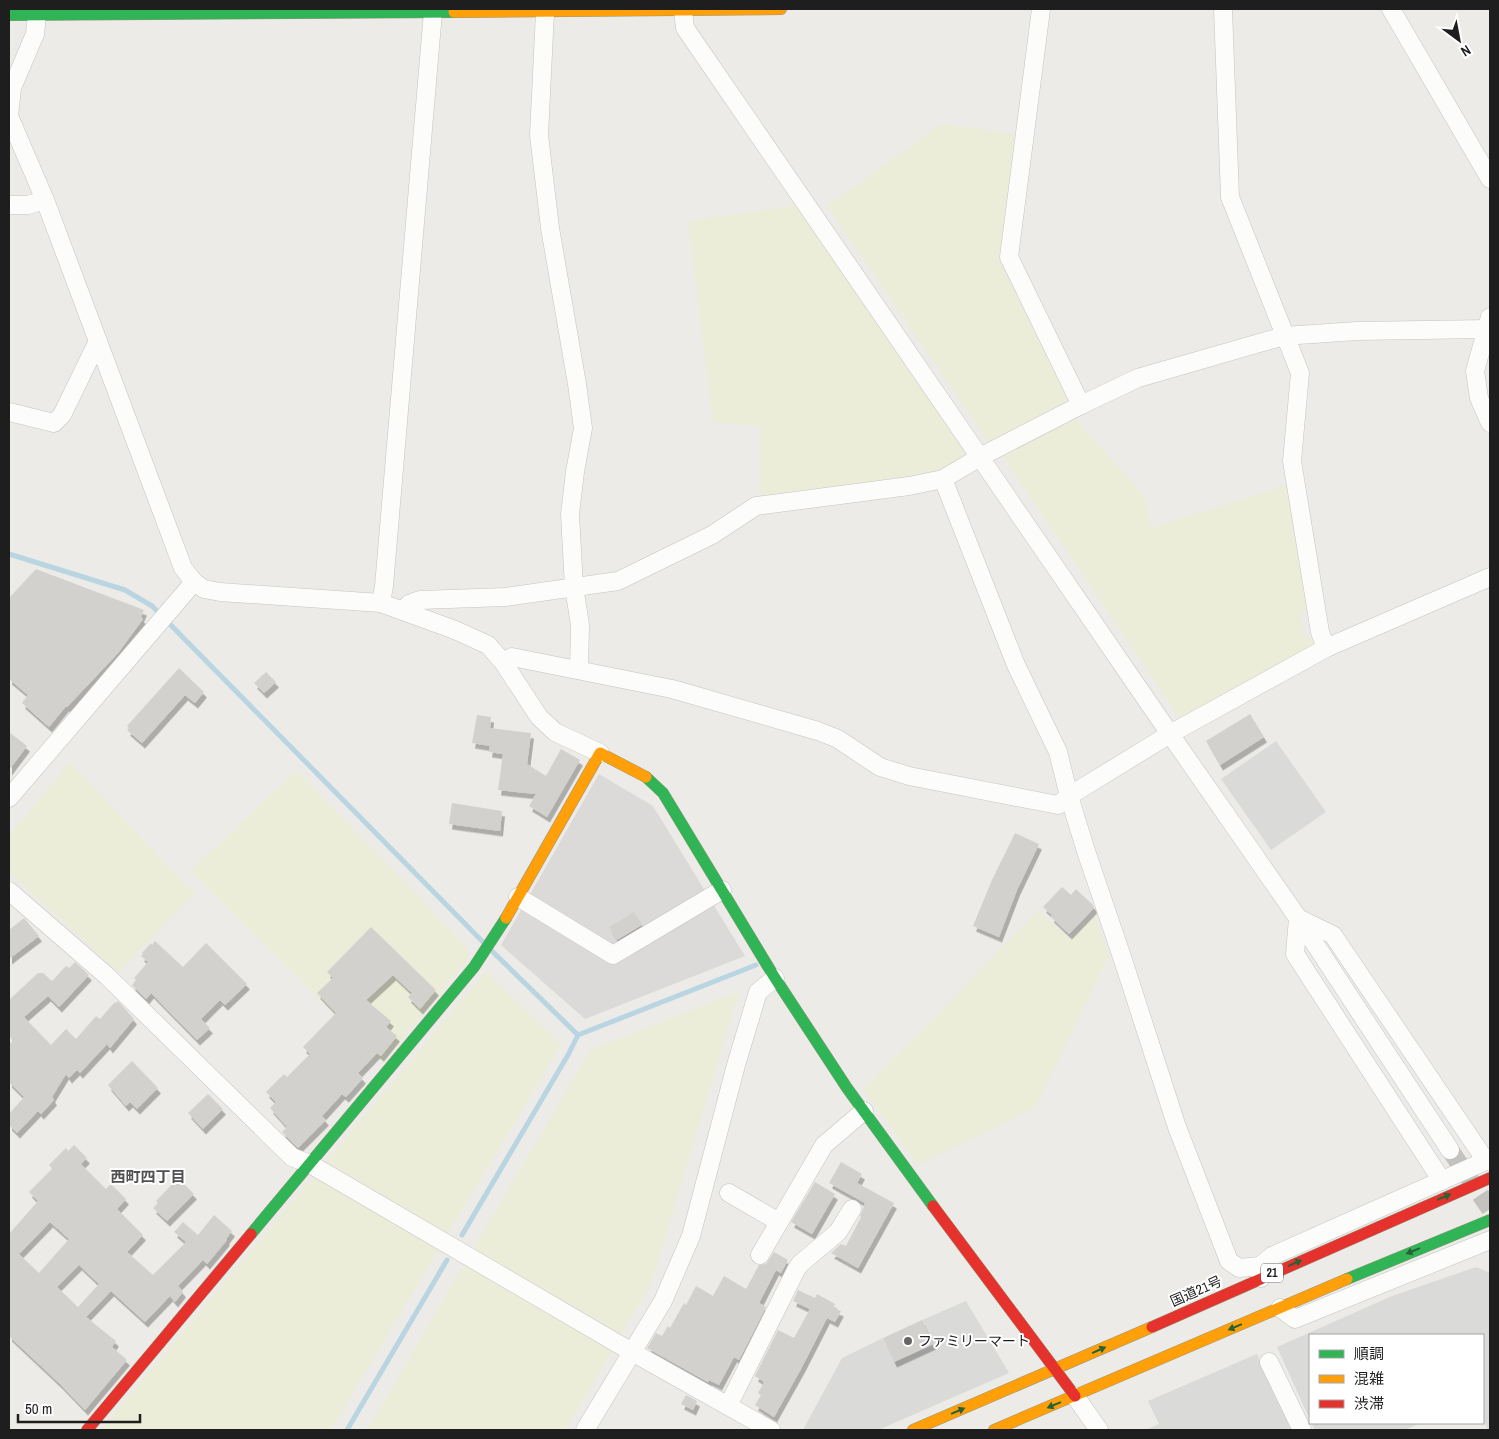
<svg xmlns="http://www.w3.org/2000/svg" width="1499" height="1439" viewBox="0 0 1499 1439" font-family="'Archivo Narrow','Noto Sans JP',sans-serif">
  <defs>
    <filter id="shadow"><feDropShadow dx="3" dy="5.5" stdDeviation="0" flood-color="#0004"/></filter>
  </defs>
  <rect width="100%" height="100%" fill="#ecebe7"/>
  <polygon fill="#dbdad8" points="599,774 653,806 745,956 585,1019 501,945"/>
  <g fill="#dadad8">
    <polygon points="1276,741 1326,812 1271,850 1221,779"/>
    <polygon points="1476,1267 1490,1273 1490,1430 1488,1430 1483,1419 1483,1335 1310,1335 1310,1420 1277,1347 1392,1296"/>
    <polygon points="966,1301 1009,1373 878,1430 803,1430 842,1358 883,1338 894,1362 933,1345 922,1320"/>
    <polygon points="1257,1354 1292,1430 1146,1430 1159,1424 1148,1401"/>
    <polygon points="1311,1423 1421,1423 1405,1430 1315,1430"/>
  </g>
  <g fill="#ebedd9">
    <polygon points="941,124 1019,135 1000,262 1069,402 989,443 827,206"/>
    <polygon points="798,205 966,449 960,459 936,471 764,499 760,494 760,426 713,422 688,221"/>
    <polygon points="1075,419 1145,496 1151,528 1291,484 1309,609 1300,613 1306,639 1314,636 1313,646 1180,719 1002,455"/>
    <polygon points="70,762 195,894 118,972 9,872 9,836"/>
    <polygon points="297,770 467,947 468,959 382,1062 190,871"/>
    <polygon points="1039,910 1071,940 1094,914 1109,956 1035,1108 918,1165 863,1089"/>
    <polygon points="486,971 561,1045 331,1430 100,1430"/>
    <polygon points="739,992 651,1284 566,1430 367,1430 590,1050"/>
  </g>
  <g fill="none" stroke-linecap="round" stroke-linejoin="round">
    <g stroke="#b9d5e1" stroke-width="5">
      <polyline points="9,554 125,590 152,606 483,942"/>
      <polyline points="493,952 578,1035"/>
      <polyline points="462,1235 568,1055 578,1035 756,965"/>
      <polyline points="347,1430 447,1260"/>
    </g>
  </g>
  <g fill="#d3d1ce" fill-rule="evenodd" filter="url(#shadow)">
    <polygon points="36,569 144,610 141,617 143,619 118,653 67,707 66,706 49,727 22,703 28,695 9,679 9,598"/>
    <polygon points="179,668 204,692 195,703 185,695 142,743 127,730 129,728 127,726"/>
    <polygon points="266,672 276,682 264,693 254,683"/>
    <polygon points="1250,714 1264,737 1220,765 1206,741"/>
    <polygon points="477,715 491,717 490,728 531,733 527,764 546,776 561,749 580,760 547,817 529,806 536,794 498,790 503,754 489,752 490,746 472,743"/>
    <polygon points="9,732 27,746 9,770"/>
    <polygon points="452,803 502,811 500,831 449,824"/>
    <polygon points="1015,833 1039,844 1017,890 999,937 973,926 992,880"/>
    <polygon points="1062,887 1071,895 1076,889 1093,905 1094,908 1069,934 1051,917 1052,915 1043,907"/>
    <polygon points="634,912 642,925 617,940 609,927"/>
    <polygon points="24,918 39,936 9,959 9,930"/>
    <polygon points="371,927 436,990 420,1009 408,997 412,993 393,975 366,1000 391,1021 386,1027 397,1036 381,1056 377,1053 358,1073 363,1078 346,1097 342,1094 322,1116 326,1120 298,1148 282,1132 287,1127 270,1108 276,1102 266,1092 284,1074 287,1077 310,1054 303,1047 336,1013 317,993 333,978 327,972"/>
    <polygon points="155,941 183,967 206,943 247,984 225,1005 220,1000 201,1019 210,1028 197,1040 151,993 146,999 132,985 136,980 134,978 148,962 141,956 143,954 142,953 151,943 152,945"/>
    <polygon points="75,962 89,975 59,1007 48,996 24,1017 51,1045 66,1029 76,1039 96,1016 100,1019 115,1002 116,1003 118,1001 134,1019 110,1048 107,1044 80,1073 77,1070 69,1078 66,1074 52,1097 54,1100 41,1114 38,1111 17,1133 9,1125 9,1114 24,1097 9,1082 9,1044 13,1041 9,1036 9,1000 38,973 43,973 52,981 66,966 69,968"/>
    <polygon points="132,1061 158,1088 137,1109 130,1102 126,1106 108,1085"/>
    <polygon points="208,1094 223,1109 203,1129 188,1113"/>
    <path d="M 74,1145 L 87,1158 L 81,1164 L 106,1189 L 111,1184 L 126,1199 L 117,1209 L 143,1235 L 127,1252 L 153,1275 L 186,1242 L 174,1232 L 183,1222 L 198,1235 L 214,1215 L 232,1231 L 226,1239 L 227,1240 L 207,1264 L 203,1260 L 178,1286 L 183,1292 L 175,1302 L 170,1296 L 145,1322 L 111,1291 L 86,1317 L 116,1341 L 112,1347 L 127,1360 L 85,1410 L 60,1384 L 9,1336 L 9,1234 L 38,1201 L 29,1192 L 52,1169 L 49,1165 L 66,1148 L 68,1151 ZM 50,1222 L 69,1239 L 39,1273 L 19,1254 ZM 79,1265 L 99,1284 L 78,1307 L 57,1287 Z"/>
    <polygon points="841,1162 862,1174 857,1183 894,1203 858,1268 831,1253 841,1244 846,1246 861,1217 860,1216 865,1203 829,1183"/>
    <polygon points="178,1178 194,1194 167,1221 153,1208 158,1203 156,1201"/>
    <polygon points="815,1182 835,1194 812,1234 791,1222"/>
    <polygon points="774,1252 788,1260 781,1273 776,1270 759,1303 766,1307 739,1360 734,1357 719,1385 709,1380 708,1382 647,1348 656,1333 662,1336 668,1326 670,1328 684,1303 686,1305 696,1286 713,1296 724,1276 746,1289 759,1265 766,1264"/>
    <polygon points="798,1290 815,1298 817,1294 835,1304 833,1308 841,1311 835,1322 827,1318 802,1367 774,1417 755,1405 761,1395 758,1393 764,1382 755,1376 778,1330 794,1338 810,1309 793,1301"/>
    <polygon points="922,1320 933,1344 894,1362 883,1338"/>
    <polygon points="686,1395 697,1401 693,1410 681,1404"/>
  </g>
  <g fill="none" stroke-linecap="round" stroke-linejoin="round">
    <polyline stroke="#c3c2bf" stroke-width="18" stroke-dasharray="18 9" stroke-linecap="butt" points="1450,1150 1490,1209"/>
    <g stroke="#c5c4c3" stroke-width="19">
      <g id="street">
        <polyline points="1041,9 1009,257 1081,405"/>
        <polyline points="1223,9 1230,197 1300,373 1292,461 1320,632 1326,648"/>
        <polyline points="1391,9 1490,179"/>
        <polyline points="683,11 685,28 1170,734 1298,918 1450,1150"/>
        <polyline points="545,12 539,135 550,228 577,384 583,428 575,472 570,514 574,587 580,625 579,670"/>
        <polyline points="9,205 28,205 45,200"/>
        <polyline points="1490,317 1475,371 1479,398 1490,423"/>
        <polyline points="9,412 54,423 62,415 98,341"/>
        <polyline points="943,479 1016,665 1058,752 1069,796 1086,851 1124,963 1177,1127 1229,1261 1239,1268 1260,1266"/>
        <polyline points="194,582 204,589 220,592 381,603 455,630 488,645 503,662 539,717 555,732 600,753"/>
        <polyline points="381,603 384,586 433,12"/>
        <polyline points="402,611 409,604 420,600 506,597 618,581 712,535 756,506 909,486 943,479 980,457 1081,405 1138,378 1284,336 1357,331 1487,329"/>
        <polyline points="503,662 512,657 672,689 818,731 838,739 880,767 909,776 1058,805 1069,796 1170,734 1326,648 1490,577"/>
        <polyline points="9,798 194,582 183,568 45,200 9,116 12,88 35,34 37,15"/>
        <polyline points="9,891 107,976 292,1157 310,1164 632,1352 771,1430"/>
        <polyline points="518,897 613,955 722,890"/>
        <polyline points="1442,1181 1295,954 1298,918 1333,935 1486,1161"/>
        <polyline points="729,1193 779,1222"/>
        <polyline points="760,1255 824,1145 864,1111"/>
        <polyline points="1261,1278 1260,1266 1272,1256 1490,1159"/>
        <polyline points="1280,1308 1295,1319 1490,1240"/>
        <polyline points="1269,1362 1302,1430"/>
        <polyline points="1075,1396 1099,1430"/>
        <polyline points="728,1406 796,1270 800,1264 838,1232 852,1209"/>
        <polyline points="585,1430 663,1301 691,1236 736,1065 758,992 775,978"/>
      </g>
    </g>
    <g stroke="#93977e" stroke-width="12">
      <g id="fast">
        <polyline points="9,15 454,12"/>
        <polyline points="646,777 663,793 775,978 847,1088 933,1206"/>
        <polyline points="251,1234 474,967 506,918"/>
        <polyline points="1347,1279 1490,1220"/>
      </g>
    </g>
    <g stroke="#93977e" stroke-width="12">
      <g id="slow">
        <polyline points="454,12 781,9"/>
        <polyline points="506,918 600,753 646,777"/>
        <polyline points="913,1430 1152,1327"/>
        <polyline points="994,1430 1347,1279"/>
      </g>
    </g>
    <g stroke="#93977e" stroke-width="12">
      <g id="jam">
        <polyline points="933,1206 1075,1396"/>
        <polyline points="1152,1327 1490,1178"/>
        <polyline points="87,1430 251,1234"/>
      </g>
    </g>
    <use href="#street" stroke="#fcfcfb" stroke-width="18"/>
    <use href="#fast" stroke="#30b455" stroke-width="11"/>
    <use href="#slow" stroke="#ff9f0a" stroke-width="11"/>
    <use href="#jam" stroke="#e5322d" stroke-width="11"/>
  </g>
  <defs><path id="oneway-solid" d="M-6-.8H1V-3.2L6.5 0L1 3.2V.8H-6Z" transform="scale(1.25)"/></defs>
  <g fill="#266237">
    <use href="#oneway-solid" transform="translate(1444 1197) rotate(-23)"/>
    <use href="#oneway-solid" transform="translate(1413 1251) rotate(158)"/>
    <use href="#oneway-solid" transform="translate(1295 1263) rotate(-24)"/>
    <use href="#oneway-solid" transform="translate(1235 1327) rotate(157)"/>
    <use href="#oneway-solid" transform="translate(1099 1350) rotate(-24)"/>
    <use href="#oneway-solid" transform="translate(1054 1405) rotate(157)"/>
    <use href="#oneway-solid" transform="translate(958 1411) rotate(-23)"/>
  </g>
  <circle fill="#666664" stroke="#fff" stroke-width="2" cx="908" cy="1341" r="5"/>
  <g text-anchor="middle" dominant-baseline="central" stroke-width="4" stroke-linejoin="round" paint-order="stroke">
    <rect fill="#fff" stroke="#626262" stroke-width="1" x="1261" y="1263.5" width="22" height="19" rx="4"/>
    <g font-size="12" font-weight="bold" fill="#1e1e1e">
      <text x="1272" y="1273">21</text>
    </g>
    <g font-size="14" fill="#1e1e1e" stroke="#fff">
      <text transform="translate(1196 1291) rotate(-24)">国道21号</text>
    </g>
    <g font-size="14" fill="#1e1e1e" stroke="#fff" text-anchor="start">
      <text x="918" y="1341">ファミリーマート</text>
    </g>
    <g font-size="15" font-weight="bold" fill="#515151" stroke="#fff">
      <text x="148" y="1176">西町四丁目</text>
    </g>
  </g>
  <rect width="1499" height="1439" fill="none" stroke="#1e1e1e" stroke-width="20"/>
  <rect x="1309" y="1334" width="175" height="90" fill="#ffffff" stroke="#a5a5a5"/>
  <rect x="1319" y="1350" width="25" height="8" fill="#30b455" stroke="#a5a5a5"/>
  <text x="1354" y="1359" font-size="15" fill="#1e1e1e">順調</text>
  <rect x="1319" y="1375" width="25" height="8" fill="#ff9f0a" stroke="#a5a5a5"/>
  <text x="1354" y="1384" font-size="15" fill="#1e1e1e">混雑</text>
  <rect x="1319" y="1400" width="25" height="8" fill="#e5322d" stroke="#a5a5a5"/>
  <text x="1354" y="1409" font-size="15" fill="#1e1e1e">渋滞</text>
  <g transform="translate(1459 40) rotate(148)" stroke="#ffffff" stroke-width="4" paint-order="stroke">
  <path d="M0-4L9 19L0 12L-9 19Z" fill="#1e1e1e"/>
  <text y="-8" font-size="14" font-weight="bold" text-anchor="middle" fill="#1e1e1e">N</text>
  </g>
  <path d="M18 1414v8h122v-8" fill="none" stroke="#1e1e1e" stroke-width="2.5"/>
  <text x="25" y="1414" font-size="15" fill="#1e1e1e" stroke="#ffffff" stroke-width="4" paint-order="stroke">50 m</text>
</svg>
